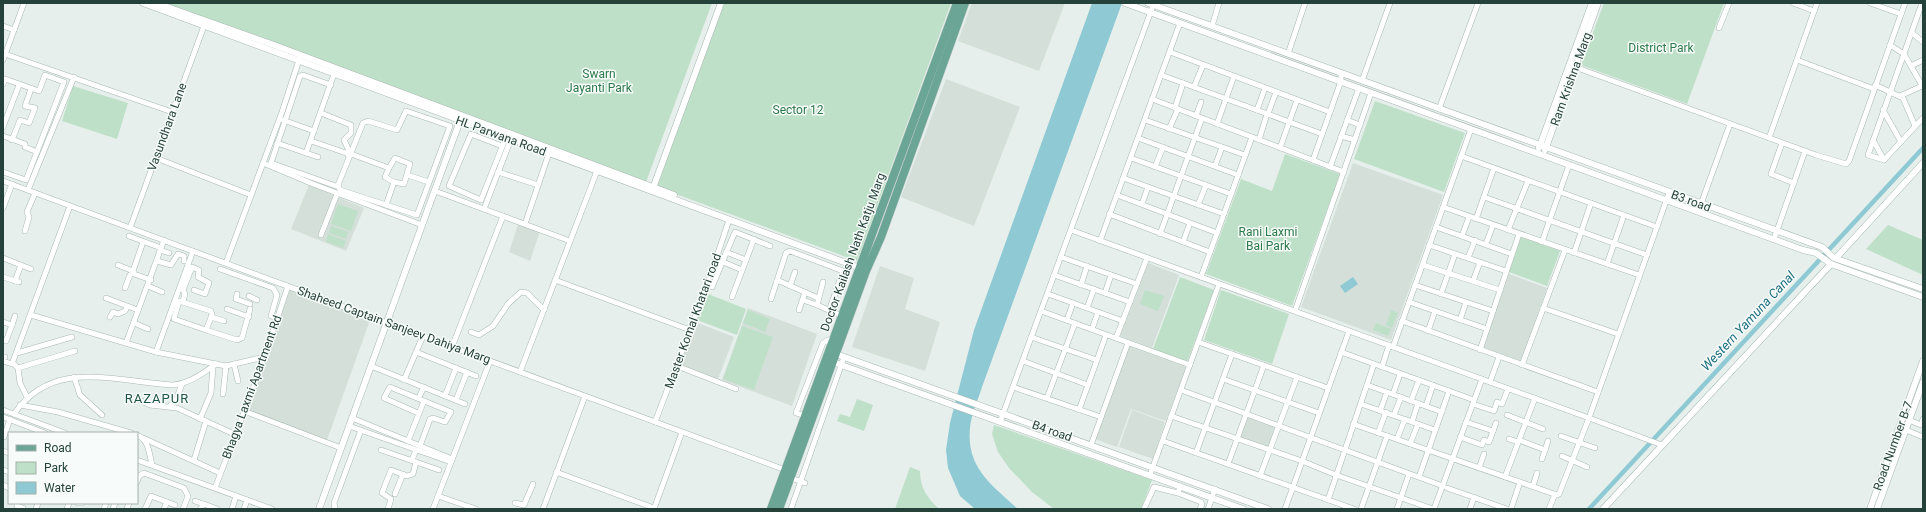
<svg xmlns="http://www.w3.org/2000/svg" width="1926" height="512" viewBox="0 0 1926 512" font-family="Roboto,sans-serif">
  <rect width="100%" height="100%" fill="#e6efeb"/>
  <g fill="#d4dfda">
    <polygon points="972,3 1065,3 1039,71 958,41"/>
    <polygon points="946,79 1020,107 974,226 901,197"/>
    <polygon points="1353,163 1443,195 1391,340 1301,307"/>
    <polygon points="309,185 364,208 346,251 291,229"/>
    <polygon points="519,222 540,231 530,261 509,252"/>
    <polygon points="1148,263 1179,275 1152,348 1120,336"/>
    <polygon points="880,266 914,278 905,309 940,322 925,371 852,347"/>
    <polygon points="1509,274 1547,288 1521,361 1483,347"/>
    <polygon points="290,290 370,320 327,440 246,410"/>
    <polygon points="748,308 817,334 792,406 722,380"/>
    <polygon points="695,322 734,337 718,379 679,365"/>
    <polygon points="1128,346 1186,367 1166,421 1131,409 1117,447 1095,439"/>
    <polygon points="1132,410 1165,422 1153,459 1119,447"/>
    <polygon points="1247,417 1275,427 1268,448 1240,438"/>
  </g>
  <g fill="#bfe0c8">
    <polygon points="166,3 712,3 646,182"/>
    <polygon points="723,3 951,3 857,261 657,187"/>
    <polygon points="1604,3 1724,3 1687,104 1581,65"/>
    <polygon points="73,86 128,103 117,139 62,121"/>
    <polygon points="1375,101 1465,133 1444,192 1354,159"/>
    <polygon points="1285,154 1340,174 1292,306 1206,274 1241,179 1272,191"/>
    <polygon points="338,204 358,211 351,231 331,224"/>
    <polygon points="1888,225 1923,240 1923,275 1866,249"/>
    <polygon points="331,226 348,232 346,239 329,233"/>
    <polygon points="328,234 346,241 343,248 326,242"/>
    <polygon points="1521,237 1560,251 1547,286 1509,272"/>
    <polygon points="1180,277 1214,290 1187,362 1153,349"/>
    <polygon points="1145,290 1164,296 1158,311 1140,304"/>
    <polygon points="1221,290 1289,314 1272,364 1204,340"/>
    <polygon points="708,294 746,309 737,335 697,320"/>
    <polygon points="748,310 770,319 765,332 743,323"/>
    <polygon points="1391,310 1398,313 1392,328 1386,325"/>
    <polygon points="1376,323 1391,329 1388,336 1373,330"/>
    <polygon points="742,326 773,337 754,390 723,379"/>
    <polygon points="857,399 873,405 864,431 837,421 840,414 850,417"/>
    <polygon points="994,425 1152,480 1141,509 1054,509 1032,492 1009,468 998,452 992,434"/>
    <path d="M 910,467 L 920,471 C 920,487 927,498 939,509 L 895,509 Z"/>
  </g>
  <g fill="#8ec9d4">
    <path d="M 1092,3 L 1122,3 L 982,387 C 978,400 971,415 970,428 C 966,468 992,485 1018,509 L 975,509 L 960,496 L 948,468 L 946,450 L 950,423 L 974,330 Z"/>
    <polygon points="1353,277 1358,284 1345,293 1340,286"/>
  </g>
  <g fill="none" stroke-linecap="round" stroke-linejoin="round">
    <polyline stroke="#8ec9d4" stroke-width="4.5" points="1589,509 1923,148"/>
    <g stroke="#a8b8b2" stroke-width="6">
      <g id="minor">
        <polyline points="1793,3 1814,11"/>
        <polyline points="1870,3 1901,14"/>
        <polyline points="1922,3 1868,155 1884,160 1923,118"/>
        <polyline points="3,26 14,30"/>
        <polyline points="1212,26 1219,3"/>
        <polyline points="1719,28 1729,3"/>
        <polyline points="1912,33 1923,42"/>
        <polyline points="1890,45 1904,54 1923,87"/>
        <polyline points="1170,52 1330,112"/>
        <polyline points="5,54 172,112"/>
        <polyline points="1288,54 1305,3"/>
        <polyline points="3,60 24,3"/>
        <polyline points="1797,60 1874,89"/>
        <polyline points="1572,66 1816,155 1846,164 1849,161 1905,3"/>
        <polyline points="1911,66 1923,60"/>
        <polyline points="1161,75 1322,134"/>
        <polyline points="1362,81 1390,3"/>
        <polyline points="3,84 5,79 39,91 45,75 64,82 26,180 3,172"/>
        <polyline points="331,85 303,75 300,76 271,163 336,186"/>
        <polyline points="1875,85 1903,98 1915,126"/>
        <polyline points="1194,87 1203,65"/>
        <polyline points="1900,96 1922,86"/>
        <polyline points="1152,99 1344,172"/>
        <polyline points="1175,108 1183,83"/>
        <polyline points="1439,109 1478,3"/>
        <polyline points="1257,110 1265,88"/>
        <polyline points="1883,110 1901,142"/>
        <polygon points="406,111 450,126 417,215 340,190 338,185 363,123 368,121 397,130"/>
        <polyline points="321,113 351,125 351,133 344,140 349,151 348,155"/>
        <polyline points="1268,114 1276,92"/>
        <polyline points="1196,116 1201,102"/>
        <polyline points="283,120 314,131"/>
        <polyline points="1145,120 1245,155"/>
        <polyline points="1347,120 1360,125"/>
        <polyline points="1217,124 1234,76"/>
        <polyline points="3,127 19,85"/>
        <polyline points="1169,129 1178,109"/>
        <polyline points="3,136 25,144 25,147 37,152"/>
        <polyline points="1341,136 1355,140"/>
        <polyline points="1138,138 1238,175"/>
        <polyline points="1769,138 1817,3"/>
        <polyline points="12,140 20,120 29,123 35,108 25,106 31,89"/>
        <polyline points="1259,140 1267,114"/>
        <polyline points="1873,140 1884,160"/>
        <polyline points="311,141 349,154"/>
        <polyline points="277,143 306,153 334,74"/>
        <polyline points="1782,143 1771,174 1794,183"/>
        <polyline points="502,146 471,134 449,186 481,200 506,137"/>
        <polyline points="1280,148 1297,100"/>
        <polyline points="306,153 318,157"/>
        <polyline points="351,154 389,168 385,177 394,182"/>
        <polyline points="1461,156 1657,227"/>
        <polyline points="156,158 251,195"/>
        <polyline points="1131,158 1231,194"/>
        <polyline points="1313,160 1341,81 1341,73"/>
        <polyline points="263,163 313,184 422,225"/>
        <polyline points="1215,166 1222,147"/>
        <polyline points="1155,167 1163,147"/>
        <polyline points="1330,167 1359,88"/>
        <polyline points="498,172 538,185"/>
        <polyline points="407,175 429,182"/>
        <polyline points="1123,178 1224,214"/>
        <polyline points="3,181 788,471"/>
        <polyline points="28,190 74,77"/>
        <polyline points="435,191 570,241"/>
        <polyline points="1117,195 1217,233"/>
        <polyline points="1484,197 1647,255"/>
        <polyline points="1142,204 1148,187"/>
        <polyline points="1701,204 1730,124"/>
        <polyline points="386,205 394,182 404,184 410,164 395,158 389,168"/>
        <polyline points="1198,205 1206,185"/>
        <polyline points="1443,207 1639,275"/>
        <polyline points="3,208 12,184"/>
        <polyline points="484,209 511,139"/>
        <polyline points="1109,214 1210,252"/>
        <polyline points="1476,219 1494,168"/>
        <polyline points="525,224 549,153"/>
        <polyline points="1436,227 1512,254"/>
        <polyline points="130,228 204,26"/>
        <polyline points="1071,230 1589,418 1669,193"/>
        <polyline points="1508,230 1528,181"/>
        <polyline points="25,231 29,217 27,212 35,193"/>
        <polyline points="1160,234 1202,118"/>
        <polyline points="321,235 337,194"/>
        <polyline points="129,236 161,248"/>
        <polyline points="1462,236 1469,217"/>
        <polyline points="1774,239 1805,151"/>
        <polyline points="1100,241 1180,23"/>
        <polyline points="1183,242 1190,223"/>
        <polyline points="1542,242 1569,165"/>
        <polyline points="1486,244 1493,225"/>
        <polyline points="1429,245 1506,271"/>
        <polyline points="160,250 169,253"/>
        <polyline points="726,252 746,260"/>
        <polyline points="1574,253 1591,203"/>
        <polyline points="716,256 724,258 735,232 770,246"/>
        <polyline points="1061,257 1137,284"/>
        <polyline points="3,258 31,269"/>
        <polyline points="1468,258 1475,240"/>
        <polyline points="157,261 171,265 178,254 184,256 184,261"/>
        <polyline points="723,262 742,270"/>
        <polyline points="226,263 282,112 300,57"/>
        <polyline points="1607,264 1624,215"/>
        <polyline points="118,265 133,271 134,274 151,280"/>
        <polyline points="1423,265 1500,290"/>
        <polyline points="220,269 273,288 277,295 271,316 277,318"/>
        <polyline points="133,271 143,242"/>
        <polyline points="1054,275 1130,302"/>
        <polyline points="3,277 19,282"/>
        <polyline points="1201,277 1252,137"/>
        <polyline points="555,280 690,330"/>
        <polyline points="777,280 818,298"/>
        <polyline points="15,281 21,265"/>
        <polyline points="1473,281 1480,262"/>
        <polyline points="823,282 817,305 842,316"/>
        <polyline points="1081,285 1087,266"/>
        <polyline points="1415,285 1493,311"/>
        <polyline points="148,286 162,292"/>
        <polyline points="790,286 795,272"/>
        <polyline points="712,287 724,258"/>
        <polyline points="125,288 130,275 133,273"/>
        <polyline points="1105,293 1111,275"/>
        <polyline points="237,294 236,299 250,304"/>
        <polyline points="1048,294 1123,321"/>
        <polyline points="1441,294 1455,254"/>
        <polyline points="249,296 257,300"/>
        <polyline points="732,297 754,239"/>
        <polyline points="106,298 138,310"/>
        <polyline points="771,299 786,253 790,251 843,271 829,311"/>
        <polyline points="803,300 817,305"/>
        <polyline points="183,301 185,294 183,290 192,267 199,270 198,277 209,283 205,294 194,290"/>
        <polyline points="1409,302 1487,329"/>
        <polyline points="1087,308 1094,289"/>
        <polyline points="1543,308 1618,334"/>
        <polyline points="227,309 249,317"/>
        <polyline points="799,310 805,292"/>
        <polyline points="1041,311 1190,365"/>
        <polyline points="1295,311 1371,93"/>
        <polyline points="31,315 156,352 226,366 264,357"/>
        <polyline points="110,317 113,312 118,314 125,311 127,307"/>
        <polyline points="211,317 224,321"/>
        <polyline points="1067,320 1073,303"/>
        <polyline points="1460,320 1466,302"/>
        <polyline points="1402,321 1598,392"/>
        <polyline points="3,322 12,325 6,341 3,340"/>
        <polyline points="134,323 148,329"/>
        <polyline points="12,325 15,316"/>
        <polyline points="1092,329 1098,312"/>
        <polyline points="206,330 174,319 179,301 211,311 212,315 206,330 237,340 242,338 250,309"/>
        <polyline points="1428,331 1435,311"/>
        <polyline points="471,332 479,335 493,326 508,304 521,292 527,293 544,310"/>
        <polyline points="1031,337 1097,360"/>
        <polyline points="1116,338 1147,258"/>
        <polyline points="1198,342 1328,388"/>
        <polyline points="126,343 164,240"/>
        <polyline points="452,347 503,216"/>
        <polyline points="1393,347 1471,129"/>
        <polyline points="1480,350 1519,234"/>
        <polyline points="156,352 193,251"/>
        <polyline points="416,352 476,376"/>
        <polyline points="1341,352 1474,400"/>
        <polyline points="17,353 72,337"/>
        <polyline points="3,357 5,357"/>
        <polyline points="3,361 12,364 70,206"/>
        <polyline points="1023,361 1088,385"/>
        <polyline points="234,364 238,381"/>
        <polyline points="15,365 18,368 20,383 27,397"/>
        <polyline points="1522,365 1565,250"/>
        <polyline points="371,366 465,404"/>
        <polyline points="677,366 736,389"/>
        <polyline points="1382,367 1389,345"/>
        <polyline points="18,368 75,351"/>
        <polyline points="520,372 597,171"/>
        <polyline points="74,377 80,395 102,415"/>
        <polyline points="1223,379 1319,413"/>
        <polyline points="404,380 423,336"/>
        <polyline points="1490,382 1499,357"/>
        <polyline points="1367,385 1442,412"/>
        <polyline points="1013,387 1101,417"/>
        <polyline points="1181,390 1443,486"/>
        <polyline points="223,394 226,366"/>
        <polyline points="1393,394 1400,374"/>
        <polyline points="420,395 424,387"/>
        <polyline points="445,396 456,368"/>
        <polyline points="135,398 150,405 177,408 234,434"/>
        <polyline points="1047,398 1075,323"/>
        <polyline points="456,400 467,372"/>
        <polyline points="1411,401 1419,380"/>
        <polyline points="1361,404 1435,430"/>
        <polyline points="1473,404 1494,411 1497,402 1502,404 1508,389"/>
        <polyline points="20,405 58,412 131,433"/>
        <polyline points="170,406 176,400 182,384"/>
        <polyline points="1426,406 1433,385"/>
        <polyline points="3,410 65,433"/>
        <polyline points="1079,410 1106,335"/>
        <polyline points="244,411 341,448"/>
        <polyline points="1380,411 1387,392"/>
        <polyline points="418,413 384,398 390,387 451,412 445,422 433,418 430,419 420,446"/>
        <path d="M 14,414 C 53,357 115,382 173,385 C 190,383 202,374 216,364"/>
        <polyline points="1394,415 1401,397"/>
        <polyline points="1507,415 1543,429"/>
        <polyline points="805,416 796,413 823,343 828,340 834,339"/>
        <polyline points="1171,416 1302,461 1336,475 1433,509"/>
        <polyline points="3,417 45,433"/>
        <polyline points="352,418 452,459"/>
        <polyline points="200,419 211,393 213,366"/>
        <polyline points="1909,420 1921,425 1923,419"/>
        <polyline points="655,422 709,280 729,220"/>
        <polyline points="1000,422 1154,3"/>
        <polyline points="1412,422 1418,403"/>
        <polyline points="1466,422 1493,431"/>
        <polyline points="1353,424 1557,495 1559,494 1589,418 1662,445"/>
        <polyline points="1901,425 1906,430 1923,437"/>
        <polyline points="349,426 451,462"/>
        <polyline points="1378,433 1386,412"/>
        <path d="M 137,435 C 149,440 149,453 152,465"/>
        <polyline points="1561,436 1595,448"/>
        <polyline points="4,437 10,419"/>
        <polyline points="1460,437 1482,445 1484,440 1489,442 1496,423"/>
        <polyline points="143,438 220,473"/>
        <polyline points="1397,439 1405,419"/>
        <polyline points="1509,439 1518,442"/>
        <polyline points="1519,440 1545,450"/>
        <polyline points="408,441 424,401"/>
        <polyline points="1163,441 1354,509"/>
        <polyline points="1410,444 1418,424"/>
        <polyline points="1091,445 1128,343"/>
        <polyline points="381,450 439,470"/>
        <polyline points="3,451 9,453"/>
        <polyline points="1196,453 1232,354"/>
        <polyline points="1562,456 1587,467"/>
        <polyline points="1542,459 1548,441"/>
        <polyline points="137,460 272,509"/>
        <polyline points="194,460 206,421"/>
        <polyline points="412,460 416,450"/>
        <polyline points="1228,464 1264,365"/>
        <polyline points="1479,468 1484,454"/>
        <polyline points="3,470 9,472"/>
        <polyline points="556,472 654,508"/>
        <polyline points="1150,475 1219,284"/>
        <polyline points="1260,476 1297,377"/>
        <polyline points="1419,477 1449,391"/>
        <polyline points="1505,477 1535,398"/>
        <polyline points="791,478 805,483"/>
        <polyline points="137,482 139,476 144,473 184,488 188,496 183,509"/>
        <polyline points="3,485 9,488"/>
        <polyline points="1533,486 1537,473"/>
        <polyline points="215,488 259,373 288,286"/>
        <polyline points="1447,488 1507,509"/>
        <polyline points="1178,493 1201,502 1202,505 1200,509"/>
        <polyline points="395,494 403,474"/>
        <polyline points="438,496 476,509"/>
        <polyline points="1328,500 1374,364"/>
        <polyline points="195,501 203,504"/>
        <polyline points="17,503 17,506 23,508"/>
        <polyline points="78,503 82,503"/>
        <polyline points="515,503 524,505 533,484"/>
        <polyline points="36,509 38,503"/>
        <polyline points="67,509 69,503"/>
        <polyline points="104,509 106,503"/>
        <polyline points="113,509 115,503"/>
        <polyline points="127,509 129,503"/>
        <polyline points="145,509 151,496 167,502"/>
        <polyline points="164,509 167,502 175,505"/>
        <polyline points="200,509 204,504 217,509"/>
        <polyline points="232,509 236,496"/>
        <polyline points="244,509 247,500"/>
        <polyline points="335,509 334,503 361,430"/>
        <polyline points="388,509 391,499 382,493 391,470 407,476 413,474 416,462"/>
        <polyline points="433,509 490,361"/>
        <polyline points="543,509 585,396"/>
        <polyline points="654,509 682,432"/>
        <polyline points="791,509 844,357"/>
        <polyline points="1144,509 1154,487 1178,493 1180,486"/>
        <polyline points="1208,509 1215,489"/>
        <polyline points="1285,509 1349,331"/>
        <polyline points="1361,509 1387,436"/>
        <polyline points="1397,509 1409,474"/>
        <polyline points="1434,509 1482,379"/>
        <polyline points="1470,509 1474,497"/>
        <polyline points="1511,509 1520,482"/>
        <polyline points="1549,509 1555,494"/>
      </g>
    </g>
    <g stroke="#a8b8b2" stroke-width="7">
      <g id="tertiary">
        <polyline points="143,3 860,268"/>
        <polyline points="156,3 274,45 674,195"/>
        <polyline points="1125,3 1803,250 1816,253 1831,264 1923,297"/>
        <polyline points="1148,3 1822,247 1834,258 1923,289"/>
        <polyline points="1539,148 1592,3"/>
        <polyline points="1545,150 1598,3"/>
        <polyline points="652,191 721,3"/>
        <polyline points="1836,258 1923,163"/>
        <polyline points="836,354 1268,509"/>
        <polyline points="833,362 1243,509"/>
        <polyline points="319,509 461,118"/>
        <polyline points="1603,509 1831,264"/>
        <polyline points="1870,509 1923,361"/>
        <polyline points="1877,509 1923,382"/>
      </g>
    </g>
    <g stroke="#c2cac8" stroke-width="9">
      <g id="primary">
        <polyline points="771,509 957,3"/>
        <polyline points="779,509 866,271 881,237 965,3"/>
      </g>
    </g>
    <use href="#minor" stroke="#fff" stroke-width="5"/>
    <use href="#tertiary" stroke="#fff" stroke-width="6"/>
    <use href="#primary" stroke="#6aa596" stroke-width="8"/>
  </g>
  <g text-anchor="middle" dominant-baseline="central" stroke-width="3" stroke-linejoin="round" paint-order="stroke">
    <g font-size="12" fill="#2d7a4b" stroke="#f7fbf9">
      <text x="1661" y="48">District Park</text>
      <text x="599" y="74">Swarn<tspan x="599" dy="14">Jayanti Park</tspan></text>
      <text x="798" y="110">Sector 12</text>
      <text x="1268" y="232">Rani Laxmi<tspan x="1268" dy="14">Bai Park</tspan></text>
    </g>
    <g font-size="12" fill="#24423a" stroke="#f7fbf9">
      <text transform="translate(1571 79) rotate(-70)">Ram Krishna Marg</text>
      <text transform="translate(167 127) rotate(-70)">Vasundhara Lane</text>
      <text transform="translate(501 136) rotate(20)">HL Parwana Road</text>
      <text transform="translate(1691 201) rotate(20)">B3 road</text>
      <text transform="translate(853 252) rotate(-70)">Doctor Kailash Nath Katju Marg</text>
      <text transform="translate(693 321) rotate(-70)">Master Komal Khatari road</text>
      <text transform="translate(394 325) rotate(20)">Shaheed Captain Sanjeev Dahiya Marg</text>
      <text transform="translate(252 387) rotate(-70)">Bhagya Laxmi Apartment Rd</text>
      <text transform="translate(1052 431) rotate(19)">B4 road</text>
      <text transform="translate(1893 446) rotate(-70)">Road Number B-7</text>
    </g>
    <g font-size="13" font-style="italic" fill="#1c6f80" stroke="#f7fbf9">
      <text transform="translate(1748 321) rotate(-47)">Western Yamuna Canal</text>
    </g>
    <g font-size="13" letter-spacing="1" fill="#1f5548" stroke="#f7fbf9">
      <text x="157" y="398">RAZAPUR</text>
    </g>
  </g>
  <rect width="1926" height="512" fill="none" stroke="#24423a" stroke-width="8"/>
  <rect x="8" y="432" width="130" height="72" fill="#f7fbf9" stroke="#a3b1ad"/>
  <rect x="16" y="445" width="20" height="6" fill="#6aa596" stroke="#a3b1ad"/>
  <text x="44" y="452" font-size="12" fill="#24423a">Road</text>
  <rect x="16" y="462" width="20" height="12" fill="#bfe0c8" stroke="#a3b1ad"/>
  <text x="44" y="472" font-size="12" fill="#24423a">Park</text>
  <rect x="16" y="482" width="20" height="12" fill="#8ec9d4" stroke="#a3b1ad"/>
  <text x="44" y="492" font-size="12" fill="#24423a">Water</text>
</svg>
